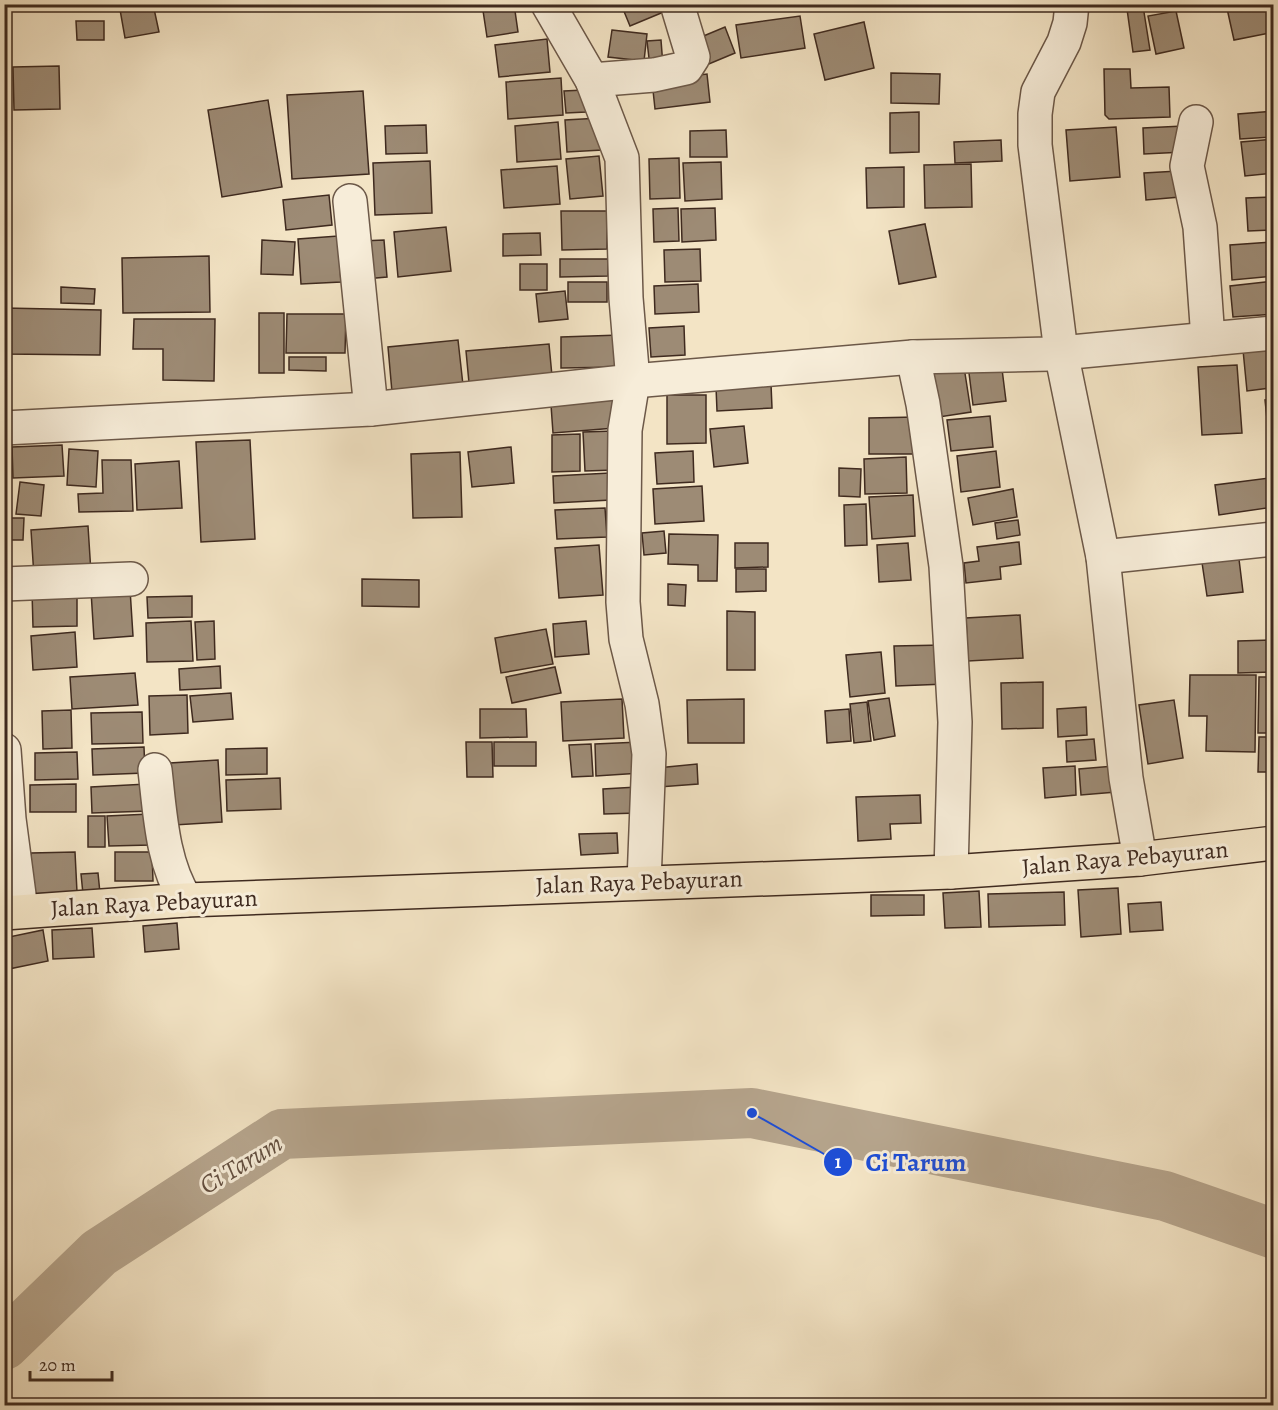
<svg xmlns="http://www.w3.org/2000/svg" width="1278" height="1410" viewBox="0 0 1278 1410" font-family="Alegreya,serif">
  <rect width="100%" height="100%" fill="#f3e4c5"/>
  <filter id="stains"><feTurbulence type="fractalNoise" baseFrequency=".00333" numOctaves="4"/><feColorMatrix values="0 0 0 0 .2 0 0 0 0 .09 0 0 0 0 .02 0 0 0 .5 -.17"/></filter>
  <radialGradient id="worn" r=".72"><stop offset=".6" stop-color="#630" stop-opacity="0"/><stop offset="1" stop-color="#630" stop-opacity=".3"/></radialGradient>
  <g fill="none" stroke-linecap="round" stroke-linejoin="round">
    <polyline stroke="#b6a58d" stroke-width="50" points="4,1345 99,1253 282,1134 752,1113 1165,1196 1274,1234"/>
  </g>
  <g fill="#9d8b75" stroke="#3f2a1f" stroke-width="1.5">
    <polygon points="119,4 153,4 159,32 125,38"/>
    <polygon points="482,4 514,4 518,32 487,37"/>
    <polygon points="621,4 664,4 666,11 630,26"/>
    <polygon points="1226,4 1274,4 1274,32 1234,40"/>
    <polygon points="1143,6 1150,50 1133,52 1127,9"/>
    <polygon points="1176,11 1184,48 1156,54 1148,16"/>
    <polygon points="800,16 805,48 741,58 736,25"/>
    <polygon points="76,21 104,21 104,40 77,40"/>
    <polygon points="864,22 874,68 825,80 814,34"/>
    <polygon points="725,27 735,53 704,66 694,40"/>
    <polygon points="612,30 647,34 644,61 608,57"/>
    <polygon points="547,39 550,72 499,77 495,45"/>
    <polygon points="661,40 663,66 650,67 647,41"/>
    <polygon points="1268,53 1274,53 1274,83 1269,83"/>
    <polygon points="59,66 60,109 14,110 13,67"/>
    <polygon points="1104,69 1130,69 1131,88 1169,87 1170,117 1109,119 1105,115"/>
    <polygon points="891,73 940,74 939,104 891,103"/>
    <polygon points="707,74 710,102 655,109 652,81"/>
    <polygon points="561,78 563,115 508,119 506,82"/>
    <polygon points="584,90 586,112 566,113 564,91"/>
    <polygon points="363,91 369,174 292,179 287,95"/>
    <polygon points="268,100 282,187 222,197 208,110"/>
    <polygon points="1274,111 1274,137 1240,139 1238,114"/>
    <polygon points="919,112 919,152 890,153 890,113"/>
    <polygon points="600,118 602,150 567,152 565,120"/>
    <polygon points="558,122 561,159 517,162 515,126"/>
    <polygon points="426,125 427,153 386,154 385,126"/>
    <polygon points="1183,126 1184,152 1144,154 1143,128"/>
    <polygon points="1116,127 1120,177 1070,181 1066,130"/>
    <polygon points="726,130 727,157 690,157 690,131"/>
    <polygon points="1274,139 1274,173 1245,176 1241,142"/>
    <polygon points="1001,140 1002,161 955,163 954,142"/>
    <polygon points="599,156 603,196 570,199 566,159"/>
    <polygon points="679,158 680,198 650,199 649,159"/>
    <polygon points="430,161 432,213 375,215 373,163"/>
    <polygon points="721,162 722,199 685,201 683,163"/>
    <polygon points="971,164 972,207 925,208 924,165"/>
    <polygon points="557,166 560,204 504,208 501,170"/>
    <polygon points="904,167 904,207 867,208 866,168"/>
    <polygon points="1178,171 1180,197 1146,200 1144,173"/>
    <polygon points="329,195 332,225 286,230 283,200"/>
    <polygon points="1274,197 1274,230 1248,231 1246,198"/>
    <polygon points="678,208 679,241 654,242 653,209"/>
    <polygon points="715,208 716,240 682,242 681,209"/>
    <polygon points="561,211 607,211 607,249 562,250"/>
    <polygon points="925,224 936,277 899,284 889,231"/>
    <polygon points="446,227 451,271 398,277 394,232"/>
    <polygon points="540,233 541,255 503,256 503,234"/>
    <polygon points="338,236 341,282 301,284 298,239"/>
    <polygon points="262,240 295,242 293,275 261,274"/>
    <polygon points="384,240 387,277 365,279 361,241"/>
    <polygon points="1273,242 1274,276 1232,280 1230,245"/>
    <polygon points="700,249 701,281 665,282 664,250"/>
    <polygon points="209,256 210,312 123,313 122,258"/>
    <polygon points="560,259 608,259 608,276 560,277"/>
    <rect x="520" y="264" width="27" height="26"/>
    <polygon points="1274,281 1274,314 1233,317 1230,286"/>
    <rect x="568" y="282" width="39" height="20"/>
    <polygon points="698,284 699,312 655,314 654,286"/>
    <polygon points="61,287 95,289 94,304 61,303"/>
    <polygon points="565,291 568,319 539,322 536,294"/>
    <polygon points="4,308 101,310 100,355 4,354"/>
    <rect x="259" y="313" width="25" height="60"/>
    <polygon points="287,314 346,314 345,353 286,353"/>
    <polygon points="134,319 215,319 214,381 163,380 163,349 133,349"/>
    <polygon points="684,326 685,355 651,357 649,328"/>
    <polygon points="620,335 621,367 561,368 561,337"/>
    <polygon points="458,340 463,385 392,392 388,347"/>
    <polygon points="549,344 552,376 469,383 466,351"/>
    <polygon points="1267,348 1270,388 1247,391 1243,350"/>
    <polygon points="289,357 326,357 326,371 289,370"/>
    <polygon points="1001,361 1006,401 973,405 968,365"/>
    <polygon points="1237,365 1242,433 1202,435 1198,367"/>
    <polygon points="964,367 971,412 939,417 933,373"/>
    <polygon points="771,384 772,408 717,411 716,387"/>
    <polygon points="667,395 706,395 706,443 667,444"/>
    <polygon points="1274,399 1274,437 1269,438 1265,400"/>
    <polygon points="613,400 615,428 553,433 551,405"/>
    <polygon points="990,416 993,447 951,451 947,420"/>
    <polygon points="916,417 917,454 869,454 869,418"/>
    <polygon points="744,426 748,463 714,467 710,429"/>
    <polygon points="614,431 615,470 585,471 583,432"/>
    <polygon points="580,434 580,471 552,472 552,435"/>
    <polygon points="250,440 255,539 201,542 196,442"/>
    <polygon points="62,445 64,476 13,478 12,447"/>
    <polygon points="511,447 514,483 472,487 468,452"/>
    <polygon points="69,449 98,451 96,487 67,485"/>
    <polygon points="693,451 694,482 657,484 655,453"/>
    <polygon points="996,451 1000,487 961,492 957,456"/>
    <polygon points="460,452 462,517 413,518 411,454"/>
    <polygon points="906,457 907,493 865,494 864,459"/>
    <polygon points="102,460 131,460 133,511 79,512 78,494 103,493"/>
    <polygon points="179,461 182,508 137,510 135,464"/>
    <polygon points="839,468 861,469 860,497 839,496"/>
    <polygon points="610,473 611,500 554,503 553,476"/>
    <polygon points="1269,478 1273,507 1219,515 1215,485"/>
    <polygon points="20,482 44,485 41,516 16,514"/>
    <polygon points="702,486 704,521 655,524 653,489"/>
    <polygon points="1013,489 1017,517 973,525 968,498"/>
    <polygon points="913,495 915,536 872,539 869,497"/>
    <polygon points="866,504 867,545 845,546 844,505"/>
    <polygon points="605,508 607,537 557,539 555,510"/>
    <polygon points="4,518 24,518 23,540 4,540"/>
    <polygon points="1018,520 1020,535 997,539 995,523"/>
    <polygon points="88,526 91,573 34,577 31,530"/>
    <polygon points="664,531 666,553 644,555 642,533"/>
    <polygon points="669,534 718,535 717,581 698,581 698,565 668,564"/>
    <polygon points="1019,542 1021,564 1000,567 1001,579 966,583 964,563 979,561 977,547"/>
    <polygon points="735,543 768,543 768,567 735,568"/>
    <polygon points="908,543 911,580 879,582 877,545"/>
    <polygon points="599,545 603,595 559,598 555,548"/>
    <polygon points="1238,551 1243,592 1207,596 1201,556"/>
    <polygon points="736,569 766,569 766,591 736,592"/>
    <polygon points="362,579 419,580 419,607 362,606"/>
    <polygon points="668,584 686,585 685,606 668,605"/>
    <polygon points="130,589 133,636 94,639 91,591"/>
    <polygon points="77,590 77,626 33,627 32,591"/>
    <polygon points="192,596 192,617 148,618 147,597"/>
    <polygon points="727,611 755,612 755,670 727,670"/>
    <polygon points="1020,615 1023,658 968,661 966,618"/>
    <polygon points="191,621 193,661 147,662 146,623"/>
    <polygon points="214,621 215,659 197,660 195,622"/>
    <polygon points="586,621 589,654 555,657 553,624"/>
    <polygon points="546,629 553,664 501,673 495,638"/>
    <polygon points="75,632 77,667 33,670 31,636"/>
    <polygon points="1274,640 1274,672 1238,673 1238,641"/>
    <polygon points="944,645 946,684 896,686 894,646"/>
    <polygon points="881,652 885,693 850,697 846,655"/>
    <polygon points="220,666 221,688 180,690 179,669"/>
    <polygon points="555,667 561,693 512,703 506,677"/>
    <polygon points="135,673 138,705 72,709 70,677"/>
    <polygon points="1190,675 1256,675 1255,752 1206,751 1207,716 1189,716"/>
    <polygon points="1259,677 1274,677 1274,733 1258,733"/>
    <polygon points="1043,682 1043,728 1002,729 1001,683"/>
    <polygon points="231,693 233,719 193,722 190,696"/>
    <polygon points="187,695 188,733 150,735 149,696"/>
    <polygon points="889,698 895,736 874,740 868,701"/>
    <polygon points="622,699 624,738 563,741 561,702"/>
    <polygon points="744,699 744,743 688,743 687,700"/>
    <polygon points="1174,700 1183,758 1148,764 1139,705"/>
    <polygon points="867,702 871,741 854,743 850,704"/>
    <polygon points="1086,707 1087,735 1058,737 1057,709"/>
    <polygon points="480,709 526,709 527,737 480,738"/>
    <polygon points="849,709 851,741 827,743 825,711"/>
    <polygon points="71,710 72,748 43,749 42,711"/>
    <polygon points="142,712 143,743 92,744 91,713"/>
    <polygon points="1259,737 1274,737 1274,772 1258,772"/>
    <polygon points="1094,739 1096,760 1067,762 1066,741"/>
    <polygon points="466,742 492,742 493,777 467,777"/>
    <rect x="494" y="742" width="42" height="24"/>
    <polygon points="640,742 641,773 596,776 595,744"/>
    <polygon points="591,744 593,776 572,777 569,745"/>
    <polygon points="144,747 145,773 93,775 92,749"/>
    <polygon points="267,748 267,774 226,775 226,749"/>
    <polygon points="77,752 78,779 35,780 35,753"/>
    <polygon points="218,760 222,822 174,825 170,763"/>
    <polygon points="697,764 698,784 659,787 657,768"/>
    <polygon points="1075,766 1076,795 1045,798 1043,768"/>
    <polygon points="1114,766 1116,792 1081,795 1079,769"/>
    <polygon points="280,778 281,809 227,811 226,780"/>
    <polygon points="76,784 76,812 30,812 30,785"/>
    <polygon points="147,784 149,811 92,813 91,787"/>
    <polygon points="637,787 638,813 604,814 603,789"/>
    <polygon points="920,795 921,823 890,824 891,839 858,841 856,797"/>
    <polygon points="150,814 151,845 109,846 107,816"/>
    <rect x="88" y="816" width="17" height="31"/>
    <polygon points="617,833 618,853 581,855 579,834"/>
    <polygon points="75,852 77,892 32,894 31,853"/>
    <polygon points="115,852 152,852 153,881 115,881"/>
    <polygon points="98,873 100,893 83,894 81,874"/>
    <polygon points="1118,888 1121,934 1081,937 1078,890"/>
    <polygon points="979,891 981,927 945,928 943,893"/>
    <polygon points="1064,892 1065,925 989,927 988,894"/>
    <polygon points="871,895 924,895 924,915 871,916"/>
    <polygon points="1161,902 1163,930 1130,932 1128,904"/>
    <polygon points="177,923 179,949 145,952 143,926"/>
    <polygon points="92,928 94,957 53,959 52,930"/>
    <polygon points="43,930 48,961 4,970 4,938"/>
  </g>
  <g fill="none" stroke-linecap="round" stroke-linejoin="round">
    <g stroke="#6c5848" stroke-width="36">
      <g id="minor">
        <polyline points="548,4 592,80 622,158 626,298 633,381 625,430 623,602 626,639 642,704 649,754 644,882"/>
        <polyline points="1072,4 1070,23 1064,42 1038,92 1035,114 1035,145 1061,352 1103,557 1126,778 1140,859"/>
        <polyline points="592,80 654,75 686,68 693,57 677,4"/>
        <polyline points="1196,122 1187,166 1200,227 1208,339"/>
        <polyline points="350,201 371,409"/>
        <polyline points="913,357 923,404 946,566 955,722 951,872"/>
        <polyline points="4,428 371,409 633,381 913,357 1050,354 1274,333"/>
        <polyline points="1103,557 1274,539"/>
        <polyline points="4,584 131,579"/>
        <polyline points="4,750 9,819 21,910"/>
        <path d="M 155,770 C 160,813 162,863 186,900"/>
      </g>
    </g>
    <g stroke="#3f2a1f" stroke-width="36">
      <polyline id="major" points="4,913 186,900 951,872 1140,859 1274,843"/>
    </g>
    <use href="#minor" stroke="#f7edd9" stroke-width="33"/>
    <use href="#major" stroke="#f3e4c5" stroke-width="33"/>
  </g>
  <g text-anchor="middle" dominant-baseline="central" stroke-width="6" stroke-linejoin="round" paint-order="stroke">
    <g font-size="24" fill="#3f2a1f" stroke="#f7edd9">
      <text transform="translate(1125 858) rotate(-5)">Jalan Raya Pebayuran</text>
      <text transform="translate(639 882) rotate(-2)">Jalan Raya Pebayuran</text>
      <text transform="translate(154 903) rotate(-3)">Jalan Raya Pebayuran</text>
    </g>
    <g font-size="26" font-style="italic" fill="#634f40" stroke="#f7edd9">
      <text transform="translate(241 1164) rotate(-31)">Ci Tarum</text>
    </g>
  </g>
  <path fill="none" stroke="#1d4ed8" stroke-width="2" d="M752 1113L838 1162"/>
  <g fill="#1d4ed8" stroke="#f7edd9" stroke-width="2">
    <circle cx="752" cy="1113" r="6"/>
    <circle cx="838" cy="1162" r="15"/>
  </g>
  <g font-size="18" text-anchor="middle" font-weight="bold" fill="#fff">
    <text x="838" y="1168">1</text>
  </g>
  <g font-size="26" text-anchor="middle" font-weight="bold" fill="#1d4ed8" stroke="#f7edd9" stroke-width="6" stroke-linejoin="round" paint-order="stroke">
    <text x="916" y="1171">Ci Tarum</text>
  </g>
  <rect width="1278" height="1410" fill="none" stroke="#f3e4c5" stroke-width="24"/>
  <rect x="6" y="6" width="1266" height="1398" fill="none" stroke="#3f2a1f" stroke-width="3"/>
  <rect x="12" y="12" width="1254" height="1386" fill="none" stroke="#3f2a1f" stroke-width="1.5"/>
  <path d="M30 1371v9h82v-9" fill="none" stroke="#3f2a1f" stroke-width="3"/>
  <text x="39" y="1371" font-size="18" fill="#3f2a1f" stroke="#f7edd9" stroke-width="4.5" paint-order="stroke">20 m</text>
  <rect width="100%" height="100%" filter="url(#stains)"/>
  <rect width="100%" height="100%" fill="url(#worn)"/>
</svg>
